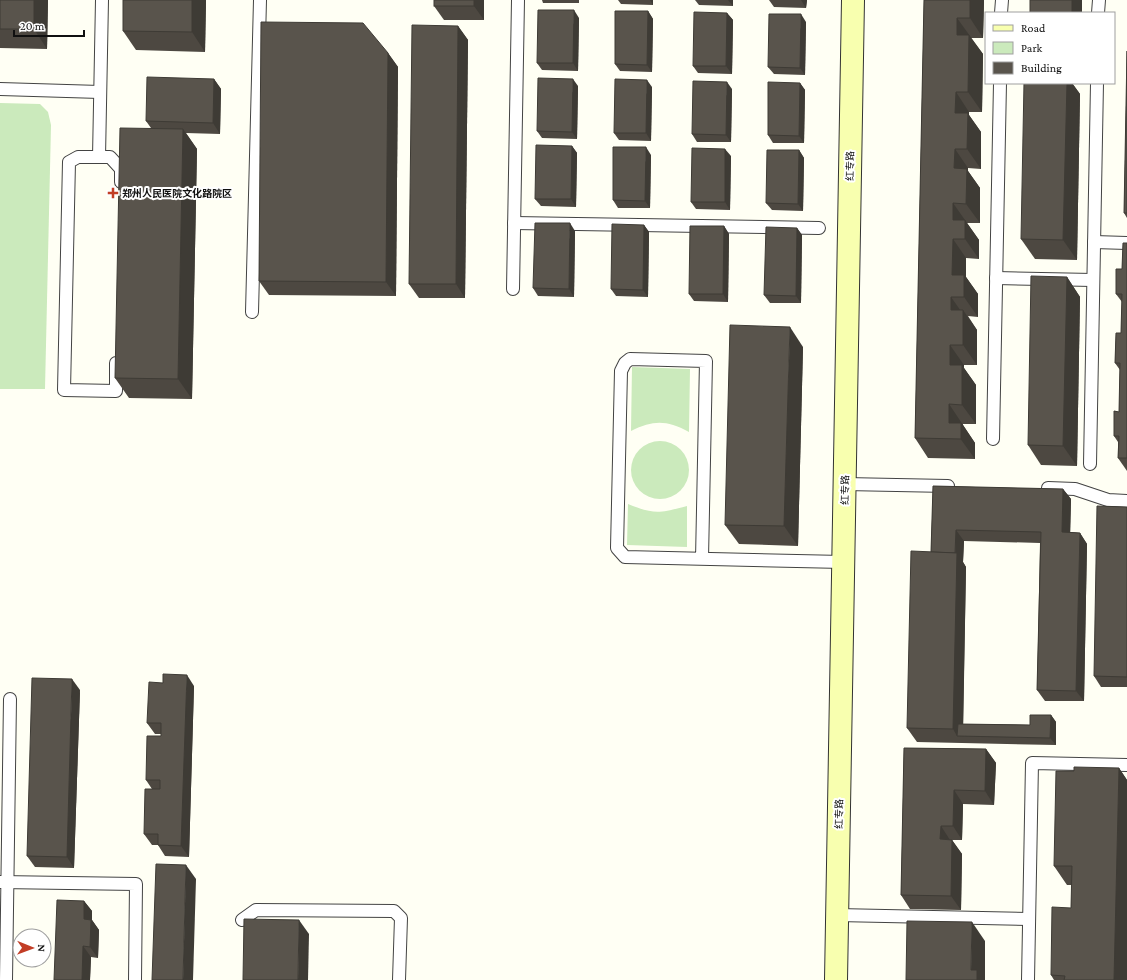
<svg xmlns="http://www.w3.org/2000/svg" width="1127" height="980" viewBox="0 0 1127 980" font-family="'Crimson Pro','Noto Sans SC',serif">
  <rect width="100%" height="100%" fill="#fffff4"/>
  <g fill="#cbeabc">
    <polygon points="0,103 40,104 48,112 51,125 45,389 0,389"/>
    <path d="M 632,367 L 690,369 L 689,432 C 666,420 654,420 631,431 Z"/>
    <circle cx="660" cy="470" r="29"/>
    <path d="M 628,504 C 655,515 660,513 687,506 L 687,547 L 627,545 Z"/>
  </g>
  <g fill="none" stroke-linecap="round" stroke-linejoin="round">
    <g stroke="#434343" stroke-width="14">
      <g id="lane">
        <polyline points="102,0 99,157 78,157 69,162 64,390 116,391 116,363"/>
        <polyline points="1001,13 1002,0"/>
        <polyline points="1098,13 1099,0"/>
        <polyline points="0,89 100,92"/>
        <polyline points="99,157 110,157 121,169 121,182"/>
        <polyline points="514,223 819,228"/>
        <polyline points="1094,242 1127,243"/>
        <polyline points="996,278 1093,280"/>
        <polyline points="513,289 518,0"/>
        <polyline points="252,312 260,0"/>
        <polyline points="993,439 1000,83"/>
        <polyline points="1090,464 1097,83"/>
        <polyline points="845,484 948,486"/>
        <polyline points="1048,488 1075,489 1108,500 1127,501"/>
        <polyline points="702,559 706,361 630,359 625,363 621,371 617,548 625,557 843,562"/>
        <polyline points="0,882 136,884 135,980"/>
        <polyline points="837,915 1029,919"/>
        <polyline points="242,920 256,910 394,911 401,918 399,980"/>
        <polyline points="6,980 10,699"/>
        <polyline points="1028,980 1032,763 1127,765"/>
      </g>
    </g>
    <g stroke="#323232" stroke-width="24">
      <polyline id="secondary" points="836,980 853,0"/>
    </g>
    <use href="#lane" stroke="#fff" stroke-width="12"/>
    <use href="#secondary" stroke="#f8ffaf" stroke-width="22"/>
  </g>
  <g fill="#4d4841">
    <polygon points="0,0 48,0 47,49 0,48"/>
    <polygon points="123,0 206,0 205,52 136,50 123,31"/>
    <polygon points="484,0 484,20 444,20 434,6"/>
    <polygon points="542,0 579,0 579,3 543,3"/>
    <polygon points="618,0 653,0 653,5 621,4"/>
    <polygon points="695,0 733,0 733,6 699,5"/>
    <polygon points="769,0 807,0 806,8 774,7"/>
    <polygon points="924,0 984,0 984,1 983,38 971,38 983,54 982,112 969,112 969,115 981,132 981,169 968,168 968,171 980,188 980,223 967,223 979,240 979,259 966,258 966,277 978,294 978,317 968,316 977,330 977,365 964,365 964,368 976,385 976,424 963,424 963,425 975,443 975,459 928,458 915,438"/>
    <polygon points="648,11 653,19 652,72 620,71 615,64"/>
    <polygon points="727,13 733,20 732,74 698,73 693,66"/>
    <polygon points="579,18 578,71 542,70 537,63"/>
    <polygon points="806,22 805,75 774,74 768,67"/>
    <polygon points="458,26 468,40 465,298 419,298 409,284"/>
    <polygon points="1127,51 1127,218 1124,213"/>
    <polygon points="388,53 398,67 396,296 269,295 259,281"/>
    <polygon points="214,79 221,89 220,134 186,133 197,149 192,399 129,398 115,378 151,128 146,121"/>
    <polygon points="800,83 805,90 804,143 773,143 768,135"/>
    <polygon points="1067,83 1072,83 1080,94 1077,260 1035,259 1021,239"/>
    <polygon points="578,86 577,139 542,138 537,131"/>
    <polygon points="652,87 651,141 619,140 614,133"/>
    <polygon points="732,89 731,142 697,142 692,134"/>
    <polygon points="572,146 577,153 576,207 541,206 535,199"/>
    <polygon points="799,150 804,158 803,211 772,210 766,203"/>
    <polygon points="651,155 650,208 618,208 613,200"/>
    <polygon points="731,156 730,210 696,209 691,202"/>
    <polygon points="644,225 649,232 648,297 616,296 611,289"/>
    <polygon points="724,226 729,234 728,302 694,301 689,294"/>
    <polygon points="797,228 802,235 801,303 770,303 764,295"/>
    <polygon points="575,231 574,297 538,296 533,288"/>
    <polygon points="1123,243 1127,243 1127,458 1118,458 1118,442 1114,436 1114,411 1119,412 1120,370 1115,363 1116,333 1121,333 1122,302 1116,294 1116,269 1122,269"/>
    <polygon points="1067,277 1080,297 1077,466 1041,465 1028,445"/>
    <polygon points="803,347 798,546 739,544 725,525"/>
    <polygon points="1118,458 1127,458 1127,471"/>
    <polygon points="933,486 1063,489 1071,499 1070,532 1080,533 1087,544 1084,701 1045,701 1037,690 1040,543 964,541 963,562 966,567 963,724 1030,725 1051,715 1056,722 1056,745 917,742 907,728 931,552"/>
    <polygon points="1127,507 1127,687 1101,687 1094,676"/>
    <polygon points="194,686 189,857 165,856 158,845 152,845 144,834 152,789 146,780 161,736 161,734 155,734 147,723"/>
    <polygon points="80,690 74,868 35,867 27,856"/>
    <polygon points="904,748 986,749 996,763 994,805 963,804 962,840 952,840 962,854 961,910 910,909 901,895"/>
    <polygon points="1119,768 1127,780 1127,980 1054,980 1051,975 1071,908 1072,885 1067,885 1054,866 1074,771"/>
    <polygon points="84,901 92,911 92,920 99,930 98,958 91,957 90,980 54,980"/>
  </g>
  <g fill="#3e3b35">
    <polygon points="34,0 48,0 47,49 34,29"/>
    <polygon points="192,0 206,0 205,52 192,32"/>
    <polygon points="474,0 484,0 484,20 474,6"/>
    <polygon points="650,0 653,0 653,5"/>
    <polygon points="728,0 733,0 733,6"/>
    <polygon points="801,0 807,0 806,8"/>
    <polygon points="970,0 984,0 984,1 983,38 970,18"/>
    <rect x="1072" y="0" width="10" height="13"/>
    <polygon points="574,10 579,18 578,71 573,63"/>
    <polygon points="648,11 653,19 652,72 647,65"/>
    <polygon points="727,13 733,20 732,74 726,66"/>
    <polygon points="801,14 806,22 805,75 800,68"/>
    <polygon points="957,18 983,54 982,112 968,92 957,35"/>
    <polygon points="458,26 468,40 465,298 456,284"/>
    <polygon points="388,53 398,67 396,296 386,282"/>
    <polygon points="214,79 221,89 220,134 213,123"/>
    <polygon points="573,79 578,86 577,139 572,132"/>
    <polygon points="647,80 652,87 651,141 646,133"/>
    <polygon points="727,82 732,89 731,142 726,135"/>
    <polygon points="800,83 805,90 804,143 799,136"/>
    <polygon points="1067,83 1072,83 1080,94 1077,260 1063,240"/>
    <polygon points="956,92 969,112 969,115 981,132 981,169 967,149 955,113"/>
    <polygon points="183,129 197,149 192,399 178,379"/>
    <polygon points="572,146 577,153 576,207 571,199"/>
    <polygon points="646,147 651,155 650,208 645,201"/>
    <polygon points="725,149 731,156 730,210 725,202"/>
    <polygon points="955,149 968,168 968,171 980,188 980,223 966,204 954,168"/>
    <polygon points="799,150 804,158 803,211 798,204"/>
    <polygon points="953,203 979,240 979,259 965,239 953,220"/>
    <polygon points="570,223 575,231 574,297 569,289"/>
    <polygon points="644,225 649,232 648,297 643,290"/>
    <polygon points="724,226 729,234 728,302 723,294"/>
    <polygon points="797,228 802,235 801,303 796,296"/>
    <polygon points="953,239 966,258 966,277 978,294 978,317 964,297 952,275"/>
    <polygon points="1067,277 1080,297 1077,466 1063,446"/>
    <polygon points="951,297 963,314 963,310 977,330 977,365 963,345 951,310"/>
    <polygon points="790,327 803,347 798,546 784,526"/>
    <polygon points="950,345 964,365 964,368 976,385 976,424 962,405 950,365"/>
    <polygon points="949,404 975,443 975,459 949,423"/>
    <polygon points="1063,489 1071,499 1070,543 1062,532"/>
    <polygon points="956,530 964,541 963,562 966,567 963,736 957,736 953,729"/>
    <polygon points="1080,533 1087,544 1084,701 1076,691"/>
    <polygon points="187,675 194,686 189,857 181,846"/>
    <polygon points="72,679 80,690 74,868 67,857"/>
    <polygon points="1051,715 1056,722 1056,745 1050,738"/>
    <polygon points="986,749 996,763 994,805 985,791"/>
    <polygon points="1119,768 1127,780 1127,980 1114,980"/>
    <polygon points="954,790 963,804 962,840 953,826"/>
    <polygon points="941,826 950,840 940,839"/>
    <polygon points="952,840 962,854 961,910 951,896"/>
    <polygon points="186,865 196,879 193,980 183,980"/>
    <polygon points="84,901 92,911 92,920 99,930 98,958 90,947 84,919"/>
    <polygon points="299,920 309,934 308,980 298,980"/>
    <polygon points="972,922 985,941 985,980 977,980 971,970"/>
    <polygon points="83,946 91,957 90,980 82,980"/>
  </g>
  <g fill="#59544c" stroke="#3e3b35">
    <rect x="0" y="0" width="34" height="29"/>
    <polygon points="123,0 192,0 192,32 123,31"/>
    <rect x="434" y="0" width="40" height="6"/>
    <polygon points="924,0 970,0 970,18 957,18 957,35 969,35 968,92 956,92 955,113 968,113 967,149 955,149 954,168 967,169 966,204 953,203 953,220 965,220 965,239 953,239 952,275 964,275 964,297 951,297 951,310 963,310 963,345 950,345 950,365 962,365 962,405 949,404 949,423 961,423 961,439 915,438"/>
    <rect x="1030" y="0" width="42" height="13"/>
    <polygon points="538,10 574,10 573,63 537,63"/>
    <polygon points="615,11 648,11 647,65 615,64"/>
    <polygon points="694,12 727,13 726,66 693,66"/>
    <polygon points="769,14 801,14 800,68 768,67"/>
    <polygon points="261,22 363,23 388,53 386,282 259,281"/>
    <polygon points="412,25 458,26 456,284 409,284"/>
    <polygon points="1127,51 1127,213 1124,213"/>
    <polygon points="147,77 214,79 213,123 146,121"/>
    <polygon points="538,78 573,79 572,132 537,131"/>
    <polygon points="615,79 647,80 646,133 614,133"/>
    <polygon points="693,81 727,82 726,135 692,134"/>
    <polygon points="768,82 800,83 799,136 768,135"/>
    <polygon points="1024,83 1067,83 1063,240 1021,239"/>
    <polygon points="120,128 183,129 178,379 115,378"/>
    <polygon points="536,145 572,146 571,199 535,199"/>
    <polygon points="613,147 646,147 645,201 613,200"/>
    <polygon points="692,148 725,149 725,202 691,202"/>
    <polygon points="767,150 799,150 798,204 766,203"/>
    <polygon points="535,223 570,223 569,289 533,288"/>
    <polygon points="612,224 644,225 643,290 611,289"/>
    <polygon points="690,226 724,226 723,294 689,294"/>
    <polygon points="766,227 797,228 796,296 764,295"/>
    <polygon points="1123,243 1127,243 1127,458 1118,458 1119,436 1114,436 1114,411 1119,412 1120,363 1115,363 1116,333 1121,333 1122,294 1116,294 1116,269 1122,269"/>
    <polygon points="1031,276 1067,277 1063,446 1028,445"/>
    <polygon points="730,325 790,327 784,526 725,525"/>
    <polygon points="933,486 1063,489 1062,532 1080,533 1076,691 1037,690 1041,532 956,530 955,553 931,552"/>
    <polygon points="1097,506 1127,507 1127,677 1094,676"/>
    <polygon points="911,551 957,553 953,729 907,728"/>
    <polygon points="163,674 187,675 181,846 158,845 158,834 144,834 145,789 160,789 160,780 146,780 147,736 161,736 161,723 147,723 149,682 163,683"/>
    <polygon points="32,678 72,679 67,857 27,856"/>
    <polygon points="1030,715 1051,715 1050,738 957,736 958,724 1030,725"/>
    <polygon points="904,748 986,749 985,791 954,790 953,826 941,826 940,839 952,840 951,896 901,895"/>
    <polygon points="1074,767 1119,768 1114,980 1064,980 1065,976 1051,975 1052,907 1071,908 1072,866 1054,866 1056,771 1074,771"/>
    <polygon points="156,864 186,865 183,980 152,980"/>
    <polygon points="57,900 84,901 84,919 91,920 90,947 83,946 82,980 54,980"/>
    <polygon points="244,919 299,920 298,980 243,980"/>
    <polygon points="907,921 972,922 971,970 977,970 977,980 906,980"/>
  </g>
  <path fill="#c23d26" stroke="#fff" stroke-width="1.5" d="M111 187h4v4h4v4h-4v4h-4v-4h-4v-4h4z"/>
  <g text-anchor="middle" dominant-baseline="central" stroke-width="4" stroke-linejoin="round" paint-order="stroke">
    <g font-size="10" fill="#101010" stroke="#fff">
      <text transform="translate(850 166) rotate(-89)">红专路</text>
      <text transform="translate(845 490) rotate(-89)">红专路</text>
      <text transform="translate(839 814) rotate(-89)">红专路</text>
    </g>
    <g font-size="10" font-weight="bold" fill="#101010" stroke="#fff" text-anchor="start">
      <text x="122" y="193">郑州人民医院文化路院区</text>
    </g>
  </g>
  <rect x="985" y="12" width="130" height="72" fill="#ffffff" stroke="#9f9f9f"/>
  <rect x="993" y="25" width="20" height="6" fill="#f8ffaf" stroke="#9f9f9f"/>
  <text x="1021" y="32" font-size="12" fill="#101010">Road</text>
  <rect x="993" y="42" width="20" height="12" fill="#cbeabc" stroke="#9f9f9f"/>
  <text x="1021" y="52" font-size="12" fill="#101010">Park</text>
  <rect x="993" y="62" width="20" height="12" fill="#59544c" stroke="#9f9f9f"/>
  <text x="1021" y="72" font-size="12" fill="#101010">Building</text>
  <g transform="translate(32 948) rotate(91)"><circle r="19" fill="#ffffff" stroke="#9f9f9f"/>
  <path d="M0-3L7 15L0 10L-7 15Z" fill="#c23d26"/>
  <text y="-6" font-size="11" font-weight="bold" text-anchor="middle" fill="#101010">N</text>
  </g>
  <path d="M14 30v6h70v-6" fill="none" stroke="#101010" stroke-width="2"/>
  <text x="20" y="30" font-size="12" fill="#101010" stroke="#ffffff" stroke-width="3" paint-order="stroke">20 m</text>
</svg>
